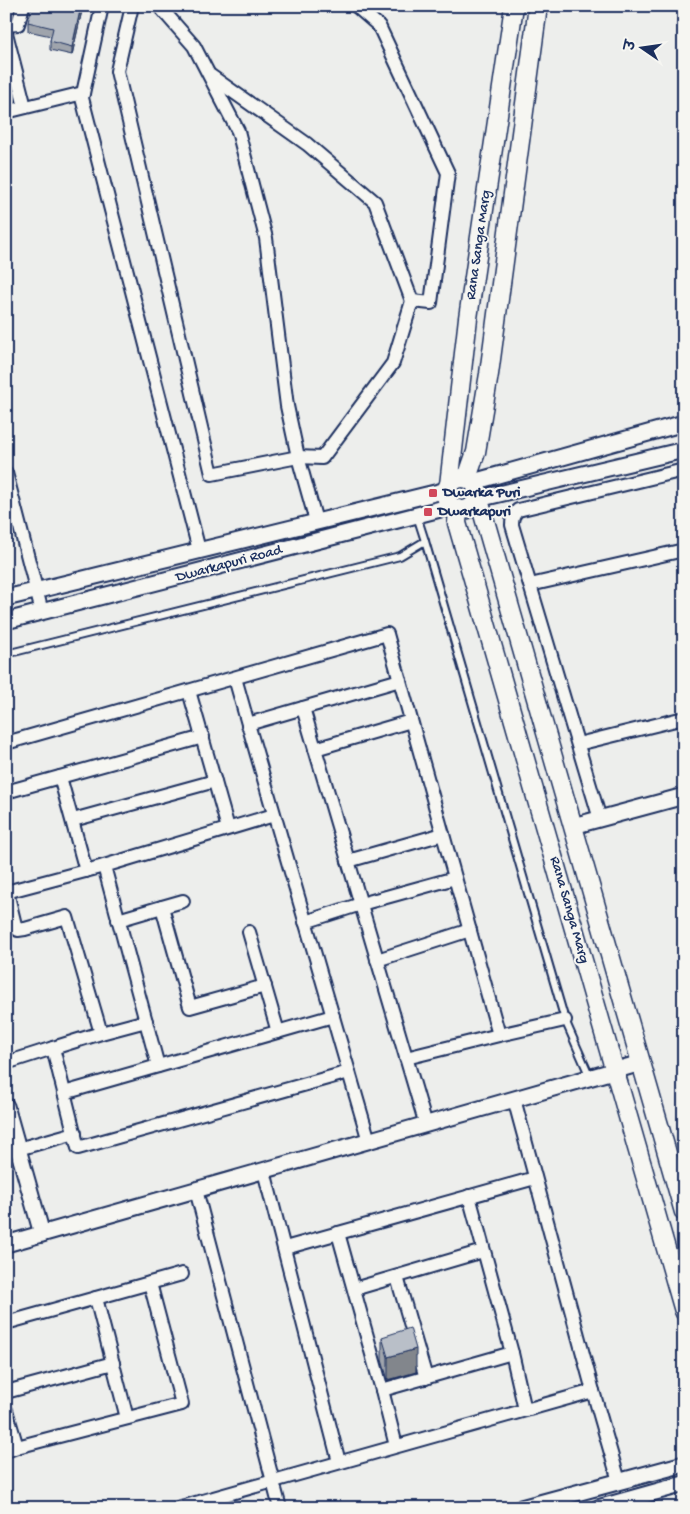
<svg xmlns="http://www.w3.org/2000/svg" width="690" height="1514" viewBox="0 0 690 1514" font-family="'Gochi Hand','Playpen Sans Deva',sans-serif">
  <rect width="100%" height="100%" fill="#edeeec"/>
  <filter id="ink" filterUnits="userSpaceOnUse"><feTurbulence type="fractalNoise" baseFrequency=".02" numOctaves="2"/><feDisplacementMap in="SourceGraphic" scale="10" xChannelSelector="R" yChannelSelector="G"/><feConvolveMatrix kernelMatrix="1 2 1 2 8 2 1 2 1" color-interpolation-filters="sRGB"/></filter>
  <g filter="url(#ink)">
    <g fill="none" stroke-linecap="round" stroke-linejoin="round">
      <g stroke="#1b2f5e" stroke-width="10">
        <g id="service">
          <polyline points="425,541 565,1020 590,1077"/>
          <polyline points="6,654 400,556 425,541 417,516"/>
        </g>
      </g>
      <g stroke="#1b2f5e" stroke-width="16">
        <g id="minor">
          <polyline points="102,6 82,98 199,550"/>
          <polyline points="132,6 117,71 212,474 298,457 322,458 393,363 412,301 431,303 448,173 379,26 356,6"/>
          <polyline points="159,6 194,46 238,131 266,238 287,406 298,457 316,521"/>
          <polyline points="6,25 18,24 23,6"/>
          <polyline points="6,33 25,107"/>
          <polyline points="211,76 307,144 375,202 412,301"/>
          <polyline points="6,112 83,93"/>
          <polyline points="6,473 42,612"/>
          <polyline points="530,585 684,550"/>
          <polyline points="235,678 248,724"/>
          <polyline points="189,691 228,828"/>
          <polyline points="303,708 400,680"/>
          <polyline points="6,743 387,634 499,1035 406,1058"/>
          <polyline points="578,744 684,718"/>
          <polyline points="315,749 411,721"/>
          <polyline points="60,777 86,871"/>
          <polyline points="6,792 203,737"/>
          <path d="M 600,819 L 512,525 C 512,518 513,515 518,510 L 684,470"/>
          <polyline points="73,820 215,781"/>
          <polyline points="348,861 443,834"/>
          <polyline points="104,866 158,1066"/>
          <polyline points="6,892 104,866 274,815"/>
          <polyline points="7,892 15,925 18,930 25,929 67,917 101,1033"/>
          <polyline points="162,907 183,901"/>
          <polyline points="118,920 162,907 190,1007 265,986"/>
          <polyline points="305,922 361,904 455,878"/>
          <polyline points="249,932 278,1032"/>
          <polyline points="377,960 470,930"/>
          <polyline points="499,1035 565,1020"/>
          <polyline points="53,1048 101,1033 146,1021"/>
          <polyline points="6,1063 53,1048 78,1148 349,1072"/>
          <polyline points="64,1093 333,1016"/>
          <polyline points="514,1099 593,1391 619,1481"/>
          <polyline points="369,1141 248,724 303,708 426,1125"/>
          <polyline points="18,1149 75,1133"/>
          <polyline points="264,1171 339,1462"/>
          <polyline points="196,1190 280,1508"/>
          <polyline points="469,1196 512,1353 525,1410"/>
          <polyline points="338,1233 382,1390 396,1446"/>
          <polyline points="285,1248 535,1178"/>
          <polyline points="397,1277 426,1378"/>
          <polyline points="354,1289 483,1251"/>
          <polyline points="96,1298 127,1418"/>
          <polyline points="6,1323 182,1274"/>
          <polyline points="382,1390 512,1353"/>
          <polyline points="6,1392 113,1363"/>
          <polyline points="6,1410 17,1447 6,1451"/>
          <polyline points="17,1447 182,1404 150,1283"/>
          <polyline points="178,1508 593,1391"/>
        </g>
      </g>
      <g stroke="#1b2f5e" stroke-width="19">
        <g id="tertiary">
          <polyline points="473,482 684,423"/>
          <polyline points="478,499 684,450"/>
          <polyline points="6,598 447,490"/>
          <polyline points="6,621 452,506"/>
          <polyline points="573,826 684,796"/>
          <polyline points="6,1106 42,1234"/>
          <polyline points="6,1244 641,1063"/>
          <polyline points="521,1508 684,1464"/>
          <polyline points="598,1508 684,1484"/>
        </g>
      </g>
      <g stroke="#1b2f5e" stroke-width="21">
        <g id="secondary">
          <polyline points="467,478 476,452 489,374 538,6"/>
          <circle cx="462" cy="494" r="16"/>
          <polyline points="449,485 468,318 514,6"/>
          <polyline points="475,503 481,507 684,1212"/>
          <polyline points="458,509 457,523 684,1311"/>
        </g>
      </g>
      <use href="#service" stroke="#f6f6f2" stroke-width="6"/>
      <use href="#minor" stroke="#f6f6f2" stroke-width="12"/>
      <use href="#tertiary" stroke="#f6f6f2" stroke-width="15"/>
      <use href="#secondary" stroke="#f6f6f2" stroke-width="18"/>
    </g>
    <g fill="#9fa4ac" stroke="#1b2f5e">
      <polygon points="83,6 72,55 50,50 50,41 51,36 28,31 28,22"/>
      <polygon points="382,1337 416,1372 388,1380 382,1360"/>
    </g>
    <g fill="#82868c" stroke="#1b2f5e">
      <polygon points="81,6 83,6 72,55 72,47"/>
      <polygon points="416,1349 416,1372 388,1380 388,1357"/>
    </g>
    <g fill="#b9bfc8" stroke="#1b2f5e">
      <polygon points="32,6 81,6 72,47 50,41 53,28 28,22"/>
      <polygon points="410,1328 416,1349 388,1357 382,1337"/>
    </g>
  </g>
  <g fill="#d1495b" stroke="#f6f6f2" stroke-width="2">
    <rect x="428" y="488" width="10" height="10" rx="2.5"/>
    <rect x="423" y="507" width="10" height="10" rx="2.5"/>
  </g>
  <g text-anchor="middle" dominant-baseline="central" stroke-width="4" stroke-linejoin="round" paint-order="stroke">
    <g font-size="15" fill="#1b2f5e" stroke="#f6f6f2">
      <text transform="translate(479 245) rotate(-82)">Rana Sanga Marg</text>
      <text transform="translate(229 564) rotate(-15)">Dwarkapuri Road</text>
      <text transform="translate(569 910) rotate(74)">Rana Sanga Marg</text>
    </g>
    <g font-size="15" font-weight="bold" fill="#1b2f5e" stroke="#f6f6f2" text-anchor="start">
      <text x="443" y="493">Dwarka Puri</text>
      <text x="438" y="512">Dwarkapuri</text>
    </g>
  </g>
  <rect width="690" height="1514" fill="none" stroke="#f6f6f2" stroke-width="25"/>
  <rect x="12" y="12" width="665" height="1489" fill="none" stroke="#1b2f5e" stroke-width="2" filter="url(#ink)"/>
  <g transform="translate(642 48) rotate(283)" stroke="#f6f6f2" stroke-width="4" paint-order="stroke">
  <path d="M0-4L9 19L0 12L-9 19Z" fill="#1b2f5e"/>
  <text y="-8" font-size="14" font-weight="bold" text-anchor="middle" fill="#1b2f5e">उ</text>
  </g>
</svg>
